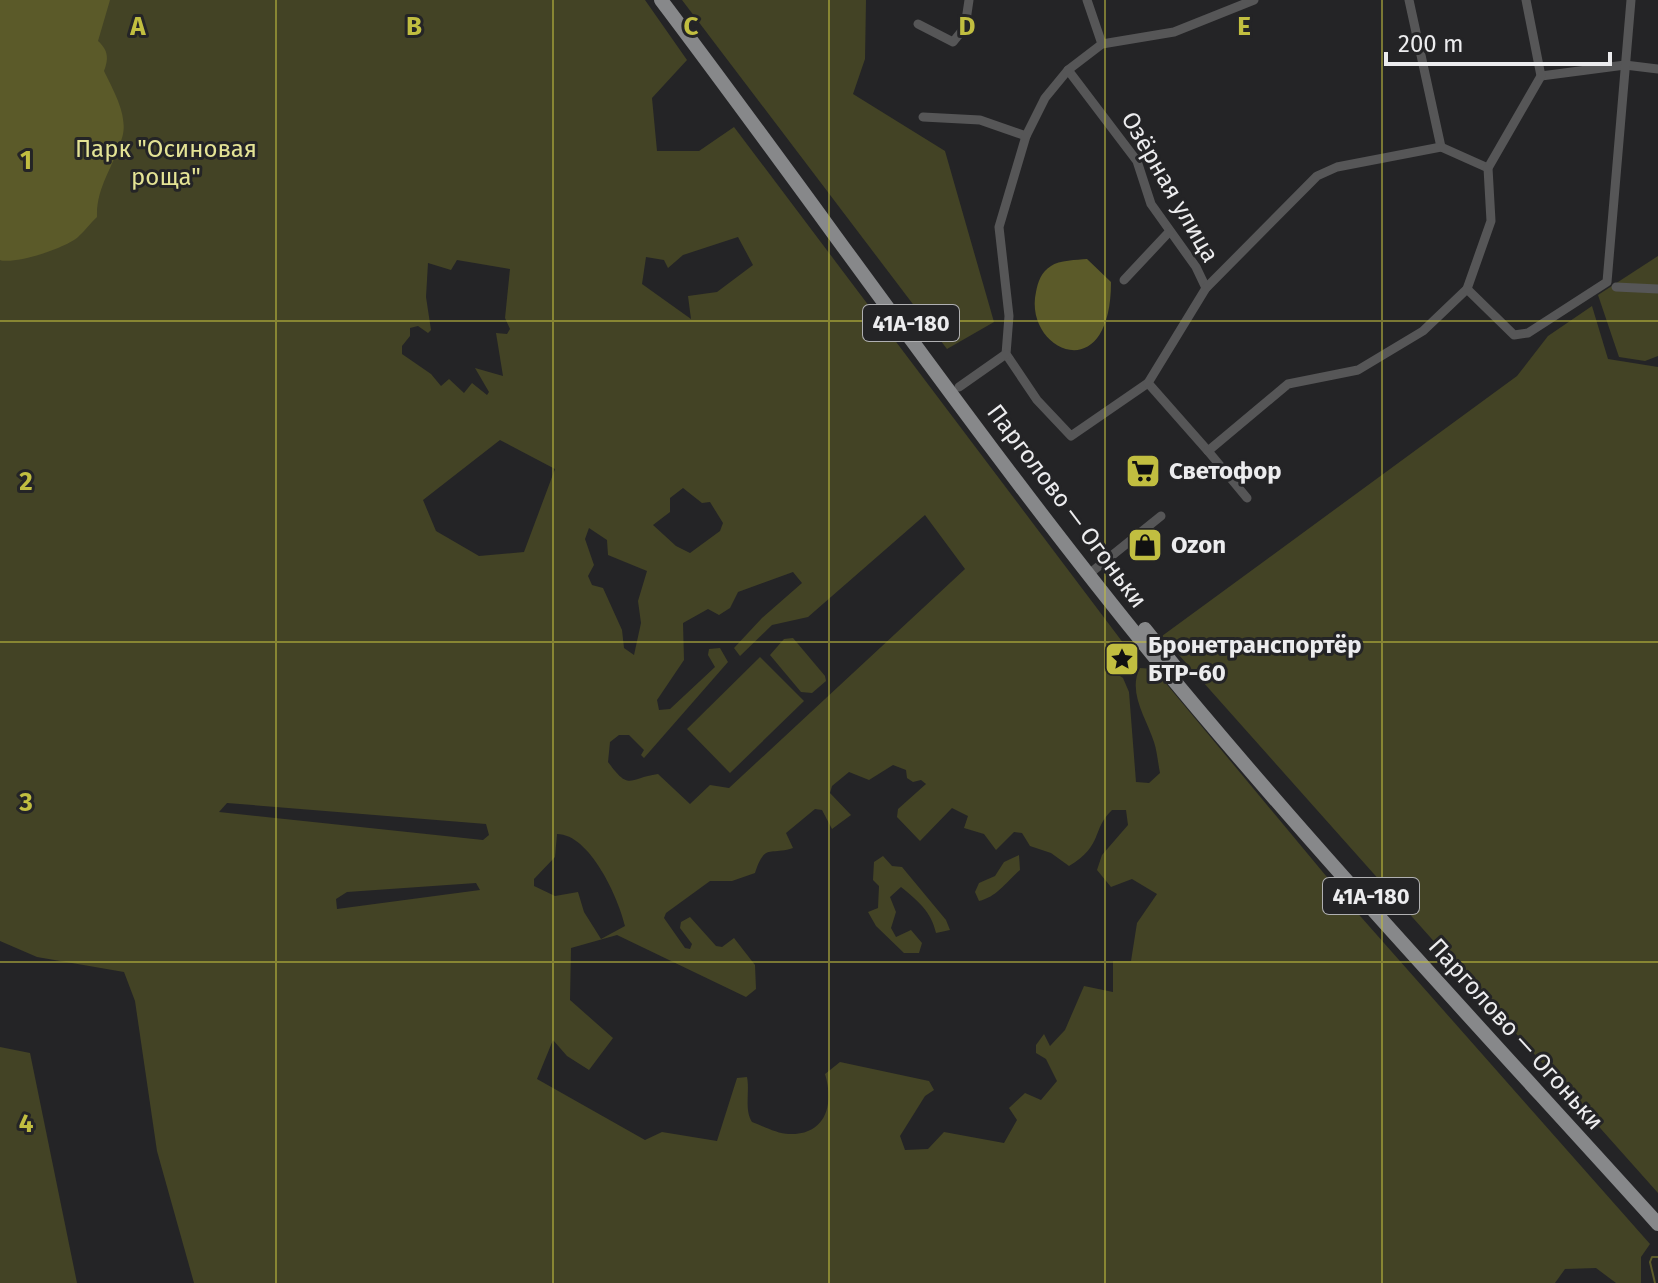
<svg xmlns="http://www.w3.org/2000/svg" width="1658" height="1283" viewBox="0 0 1658 1283" font-family="'Fira Sans',sans-serif">
  <rect width="100%" height="100%" fill="#242426"/>
  <g fill="#434325" fill-rule="evenodd">
    <path d="M 0,0 L 645,0 L 687,60 L 652,98 L 657,151 L 699,151 L 734,127 L 1130,652 L 1111,670 L 1123,678 L 1129,692 L 1136,782 L 1149,783 L 1160,773 C 1158,763 1157,751 1154,742 C 1147,719 1127,692 1140,668 L 1154,669 L 1346,900 L 1650,1244 L 1641,1257 L 1641,1283 L 1616,1283 L 1596,1268 L 1565,1269 L 1555,1283 L 194,1283 L 157,1151 L 135,1001 L 124,972 L 37,957 L 0,941 ZM 738,237 L 753,265 L 717,292 L 688,296 L 691,319 L 642,284 L 646,257 L 664,260 L 668,268 L 683,255 ZM 457,260 L 510,269 L 505,318 L 510,329 L 507,334 L 496,333 L 503,376 L 475,368 L 489,392 L 487,395 L 472,383 L 464,393 L 449,379 L 441,386 L 431,374 L 402,354 L 402,346 L 410,336 L 410,328 L 418,326 L 428,333 L 431,330 L 426,297 L 428,263 L 451,270 ZM 500,440 L 555,469 L 524,552 L 479,556 L 436,531 L 423,500 ZM 683,488 L 702,503 L 710,502 L 723,523 L 720,531 L 690,553 L 676,546 L 653,525 L 670,512 L 670,498 ZM 925,515 L 965,569 L 729,788 L 710,785 L 690,804 L 658,774 C 628,778 630,792 608,762 L 610,742 L 619,735 L 629,735 L 644,750 L 641,755 L 644,758 L 728,662 L 720,648 L 709,649 L 708,655 L 715,667 L 670,709 L 659,710 L 657,700 L 684,660 L 683,623 L 708,609 L 719,615 L 730,608 L 738,592 L 793,572 L 802,583 L 762,618 L 734,648 L 740,656 L 772,625 L 808,617 ZM 589,528 L 607,540 L 608,555 L 647,571 L 638,601 L 641,623 L 634,655 L 624,648 L 622,630 L 603,588 L 592,585 L 588,576 L 594,565 L 585,539 ZM 893,765 L 906,770 L 907,778 L 913,782 L 921,780 L 926,784 L 898,809 L 897,817 L 920,841 L 952,808 L 968,816 L 964,828 L 984,834 L 996,850 L 1014,832 L 1022,833 L 1030,846 L 1051,853 L 1069,866 C 1104,845 1091,830 1112,810 L 1126,810 L 1128,825 L 1102,855 L 1097,870 L 1111,887 L 1132,879 L 1157,894 L 1137,923 L 1131,961 L 1113,961 L 1113,992 L 1084,986 L 1065,1030 L 1050,1046 L 1044,1034 L 1036,1045 L 1036,1053 L 1046,1059 L 1057,1081 L 1041,1100 L 1025,1093 L 1009,1108 L 1017,1120 L 1004,1143 L 944,1132 L 928,1149 L 905,1150 L 900,1136 L 925,1096 L 934,1090 L 929,1081 L 840,1062 L 825,1074 C 834,1103 827,1135 789,1134 C 777,1134 763,1126 752,1122 C 744,1110 750,1091 747,1077 L 737,1078 L 717,1141 L 662,1132 L 645,1140 L 537,1079 L 553,1040 L 567,1056 L 589,1070 L 613,1038 L 570,1000 L 571,948 L 617,935 L 746,997 L 756,989 L 755,965 L 734,938 L 722,947 L 716,946 L 690,917 L 681,922 L 680,928 L 692,944 L 690,949 L 685,948 L 664,918 L 666,913 L 710,881 L 732,881 L 755,873 C 765,842 770,856 793,848 L 786,833 L 815,809 L 822,810 L 832,829 L 851,815 L 830,793 L 832,786 L 849,772 L 869,780 ZM 227,803 L 486,824 L 489,835 L 483,840 L 219,812 ZM 557,834 C 590,834 619,899 625,926 L 601,939 L 584,912 L 578,892 L 555,896 L 534,886 L 534,879 L 555,857 ZM 476,883 L 480,890 L 337,909 L 336,899 L 347,892 Z"/>
    <polygon points="682,0 866,0 865,59 853,94 945,151 994,322 947,349"/>
    <polygon points="1658,256 1658,356 1645,361 1619,357 1598,295"/>
    <polygon points="1592,306 1608,359 1658,367 1658,1193 1162,636 1517,376 1548,336"/>
    <polygon points="793,638 825,676 826,681 812,693 801,692 770,655 784,639"/>
    <polygon points="760,657 804,701 730,773 687,729"/>
    <path d="M 1019,855 L 1020,870 C 1006,882 997,897 979,901 L 975,892 L 979,883 L 995,876 L 1004,862 Z"/>
    <path d="M 883,856 L 892,866 L 902,867 L 946,920 L 950,930 L 936,933 C 931,911 918,901 901,887 L 890,897 L 896,912 L 891,928 L 896,937 L 911,930 L 922,943 L 919,953 L 904,953 L 876,926 L 868,912 L 878,908 L 879,886 L 873,880 L 874,862 Z"/>
    <polygon points="0,1047 30,1053 77,1283 0,1283"/>
  </g>
  <g fill="#5b5a29">
    <path d="M 0,0 L 110,0 L 98,41 C 108,50 109,58 104,71 C 113,90 129,116 122,138 C 114,166 96,187 97,217 C 90,223 86,230 79,236 C 69,247 15,265 0,260 Z"/>
    <path d="M 1087,259 L 1111,282 C 1111,391 1023,350 1036,292 C 1038,282 1041,272 1051,266 C 1059,260 1077,260 1087,259 Z"/>
  </g>
  <g fill="none" stroke-linecap="round" stroke-linejoin="round">
    <polyline stroke="#5b5a29" stroke-width="2" points="1655,1283 1650,1262 1652,1257 1658,1257"/>
    <g stroke="#565657" stroke-width="9">
      <polyline points="1087,0 1102,44"/>
      <polyline points="1409,0 1441,147"/>
      <polyline points="918,24 953,42 965,27 969,0"/>
      <polyline points="1068,70 1137,161 1151,204 1196,267 1206,288"/>
      <polyline points="1541,76 1625,65 1658,69"/>
      <polyline points="923,117 980,120 1026,136"/>
      <polyline points="1124,280 1169,232"/>
      <polyline points="1616,287 1658,289"/>
      <polyline points="1467,289 1514,335 1528,333 1607,282 1631,0"/>
      <polyline points="1148,383 1071,436 1037,400 1006,354 1009,316 999,227 1026,136 1045,98 1068,70 1102,44 1174,32 1254,0"/>
      <polyline points="959,387 1006,354"/>
      <polyline points="1208,451 1148,383 1206,288 1317,176 1337,167 1441,147 1488,168"/>
      <polyline points="1247,498 1208,451 1288,384 1358,370 1423,331 1467,289 1491,221 1488,168 1541,76 1526,0"/>
      <polyline points="1089,574 1161,516"/>
    </g>
    <g stroke="#87888a" stroke-width="14">
      <path d="M 661,0 C 825,217 980,443 1152,654 C 1313,850 1488,1036 1658,1224"/>
      <polyline points="1145,629 1177,669"/>
    </g>
  </g>
  <path fill="none" stroke="#c1be40" stroke-width="2" stroke-opacity="0.55" d="M 276,0 L 276,1283M 553,0 L 553,1283M 829,0 L 829,1283M 1105,0 L 1105,1283M 1382,0 L 1382,1283M 0,321 L 1658,321M 0,642 L 1658,642M 0,962 L 1658,962"/>
  <defs>
    <g id="supermarket-square" transform="scale(1.8)"><rect x="-9" y="-9" width="18" height="18" rx="4" fill="#c1be40" stroke="#242426"/><path d="M-6-5.5h2.5l.6 2H6L4.5 2H-2.5L-4.4-4H-6ZM-1.5 3.2a1.3 1.3 0 1 0 .1 0ZM3 3.2a1.3 1.3 0 1 0 .1 0Z" fill="#111"/></g>
    <g id="shop-square" transform="scale(1.8)"><rect x="-9" y="-9" width="18" height="18" rx="4" fill="#c1be40" stroke="#242426"/><path d="M-5-2.5h2.3a2.7 3.5 0 0 1 5.4 0H5L5.5 6h-11ZM-1.5-2.5h3a1.5 2.3 0 0 0-3 0Z" fill="#111"/></g>
    <g id="sight-square" transform="scale(1.8)"><rect x="-9" y="-9" width="18" height="18" rx="4" fill="#c1be40" stroke="#242426"/><path d="M0-6L1.8-2.2L6-1.7L2.9 1.2L3.7 5.4L0 3.3L-3.7 5.4L-2.9 1.2L-6-1.7L-1.8-2.2Z" fill="#111"/></g>
  </defs>
  <g fill-rule="evenodd">
    <use href="#supermarket-square" x="1143" y="471"/>
    <use href="#shop-square" x="1145" y="545"/>
    <use href="#sight-square" x="1122" y="659"/>
  </g>
  <g text-anchor="middle" dominant-baseline="central" stroke-width="6" stroke-linejoin="round" paint-order="stroke">
    <g fill="#242426" stroke="#b0b0b2" stroke-width="2">
      <rect x="863" y="305" width="96" height="36" rx="6"/>
      <rect x="1323" y="878" width="96" height="36" rx="6"/>
    </g>
    <g font-size="22" font-weight="bold" fill="#ececee">
      <text x="911" y="323">41А-180</text>
      <text x="1371" y="896">41А-180</text>
    </g>
    <g font-size="24" fill="#e4e395" stroke="#242426">
      <text x="166" y="149">Парк "Осиновая<tspan x="166" dy="28">роща"</tspan></text>
    </g>
    <g font-size="24" fill="#ececee" stroke="#242426">
      <text transform="translate(1170 187) rotate(60)">Озёрная улица</text>
      <text transform="translate(1067 506) rotate(53)">Парголово — Огоньки</text>
      <text transform="translate(1516 1034) rotate(48)">Парголово — Огоньки</text>
    </g>
    <g font-size="24" font-weight="bold" fill="#ececee" stroke="#242426" text-anchor="start">
      <text x="1169" y="471">Светофор</text>
      <text x="1171" y="545">Ozon</text>
      <text x="1148" y="645">Бронетранспортёр<tspan x="1148" dy="28">БТР-60</tspan></text>
    </g>
  </g>
  <g font-size="26" text-anchor="middle" font-weight="bold" fill="#c1be40" stroke="#242426" stroke-width="6" stroke-linejoin="round" paint-order="stroke">
    <text x="138" y="35">A</text>
    <text x="414" y="35">B</text>
    <text x="691" y="35">C</text>
    <text x="967" y="35">D</text>
    <text x="1244" y="35">E</text>
    <text x="26" y="169">1</text>
    <text x="26" y="490">2</text>
    <text x="26" y="811">3</text>
    <text x="26" y="1132">4</text>
  </g>
  <path d="M1386 52v12h224v-12" fill="none" stroke="#ececee" stroke-width="4"/>
  <text x="1398" y="52" font-size="24" fill="#ececee" stroke="#242426" stroke-width="6" paint-order="stroke">200 m</text>
</svg>
